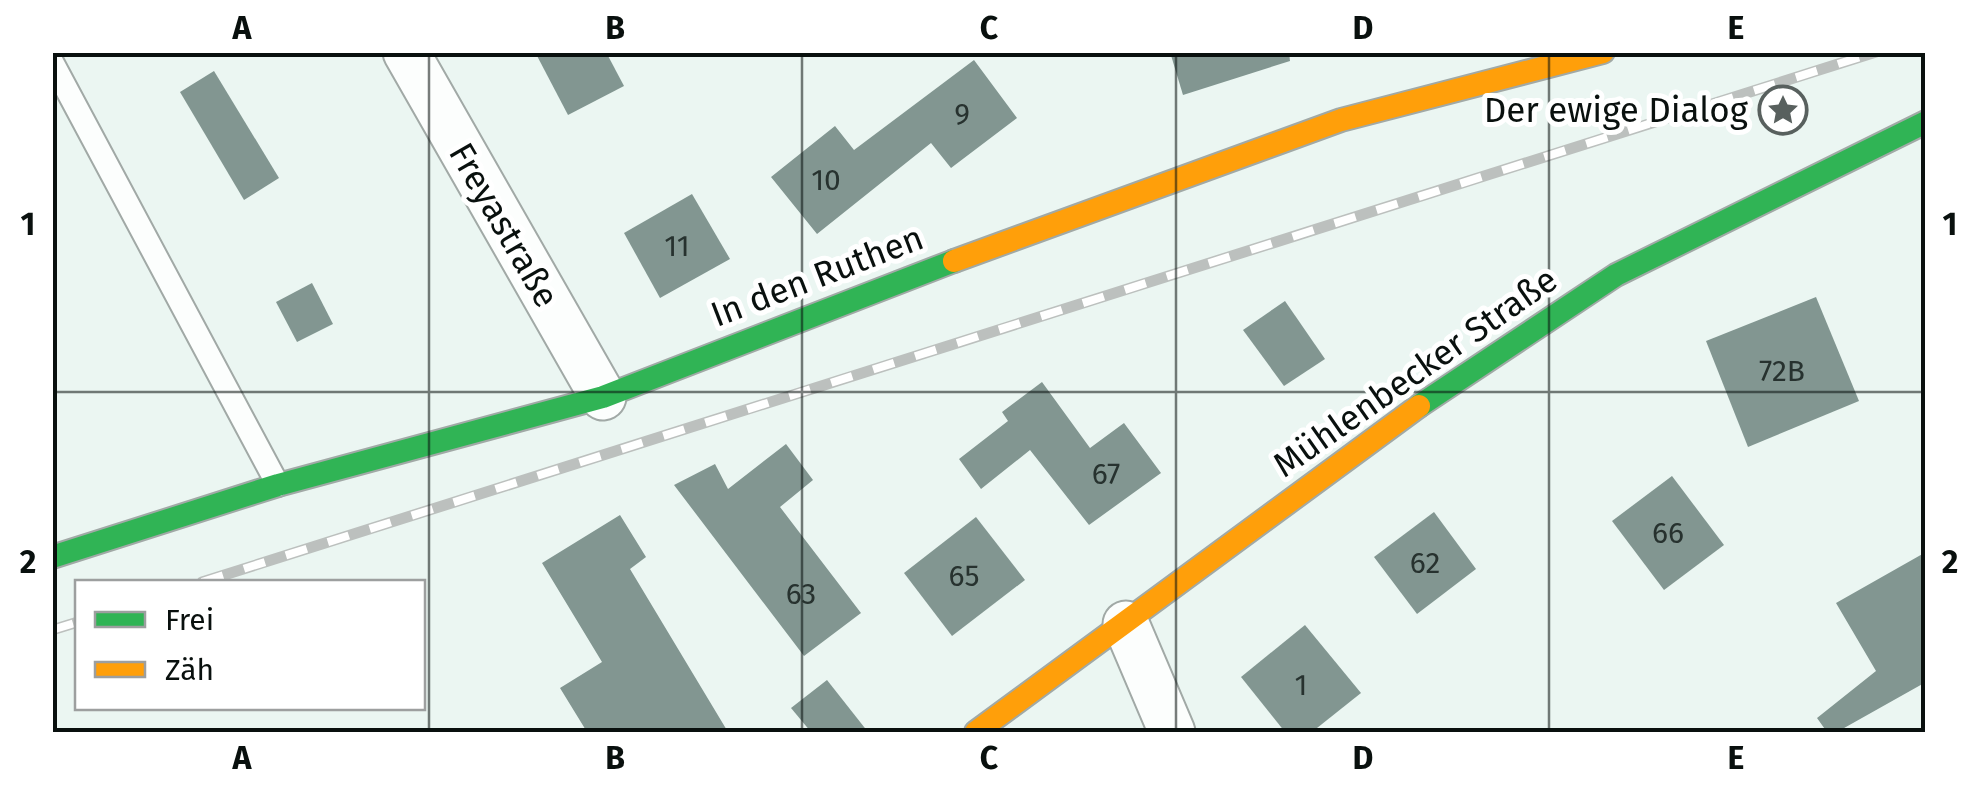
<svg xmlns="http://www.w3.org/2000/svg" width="1978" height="785" viewBox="0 0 1978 785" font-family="'Fira Sans',sans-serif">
  <rect width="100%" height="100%" fill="#ebf6f2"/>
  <g fill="#829691">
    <polygon points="535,52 606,52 624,86 568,115"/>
    <polygon points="1170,52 1289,52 1290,61 1183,95"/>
    <polygon points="974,60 1017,118 951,168 931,143 817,234 771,177 835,126 854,150"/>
    <polygon points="214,71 279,178 244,200 180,92"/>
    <polygon points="692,194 730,259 660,298 624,233"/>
    <polygon points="312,283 333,324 297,342 276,302"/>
    <polygon points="1816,297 1859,401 1748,447 1706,341"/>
    <polygon points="1285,301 1325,359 1284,386 1243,330"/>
    <polygon points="1042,382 1090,448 1124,423 1161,473 1089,525 1030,450 981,489 959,459 1008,421 1002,412"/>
    <polygon points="786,444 813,480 780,507 861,613 804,656 674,485 715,464 728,489"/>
    <polygon points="1672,476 1724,545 1664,590 1612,521"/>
    <polygon points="1434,512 1476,569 1417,614 1374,557"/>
    <polygon points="620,515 646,557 630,569 728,732 587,732 560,688 602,662 542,563"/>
    <polygon points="976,517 1025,580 952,636 904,573"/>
    <polygon points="1926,552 1926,682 1837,732 1827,732 1817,718 1876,671 1836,603"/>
    <polygon points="1305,625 1361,693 1312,732 1285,732 1241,677"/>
    <polygon points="827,680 868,732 811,732 791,708"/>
  </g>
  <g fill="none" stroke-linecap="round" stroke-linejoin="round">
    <g stroke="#a1a9a6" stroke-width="26">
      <polyline id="lane" points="52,62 278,485"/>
    </g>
    <g stroke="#a1a9a6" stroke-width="49">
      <g id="street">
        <polyline points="406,52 603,397"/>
        <polyline points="1126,624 1172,732"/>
      </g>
    </g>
    <g stroke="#a1a9a6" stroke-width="26">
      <g id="fast">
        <polyline points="1419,406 1616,275 1926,122"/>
        <polyline points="52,557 278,485 603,397 954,261"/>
      </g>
    </g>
    <g stroke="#a1a9a6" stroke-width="26">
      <g id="slow">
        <polyline points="954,261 1341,120 1603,52"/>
        <polyline points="976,732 1419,406"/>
      </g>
    </g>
    <use href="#lane" stroke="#fcfefd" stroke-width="22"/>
    <use href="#street" stroke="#fcfefd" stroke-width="45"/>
    <use href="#fast" stroke="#30b455" stroke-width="22"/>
    <use href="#slow" stroke="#ff9f0a" stroke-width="22"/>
    <g stroke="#bcc0be" stroke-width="11">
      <g id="rail">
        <polyline points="202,582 1876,52"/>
        <polyline points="52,630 78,622"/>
      </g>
    </g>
    <use href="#rail" stroke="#fff" stroke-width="8" stroke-dasharray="22" stroke-linecap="butt"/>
  </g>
  <path fill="none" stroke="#09100e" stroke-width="2.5" stroke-opacity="0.55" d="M 429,52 L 429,732M 802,52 L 802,732M 1176,52 L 1176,732M 1549,52 L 1549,732M 52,392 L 1926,392"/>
  <defs>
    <g id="sight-ring" transform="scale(2.5)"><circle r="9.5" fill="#fff" stroke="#58605e" stroke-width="1.5"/><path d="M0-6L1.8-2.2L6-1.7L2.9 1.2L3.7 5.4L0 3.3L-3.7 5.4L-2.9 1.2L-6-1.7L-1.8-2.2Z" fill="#58605e"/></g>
  </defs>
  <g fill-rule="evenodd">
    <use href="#sight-ring" x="1783" y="110"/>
  </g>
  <g text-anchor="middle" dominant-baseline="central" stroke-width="10" stroke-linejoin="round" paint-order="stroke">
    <g font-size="30" fill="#27322f">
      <text x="962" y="114">9</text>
      <text x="826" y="180">10</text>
      <text x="677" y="246">11</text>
      <text x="1782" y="371">72B</text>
      <text x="1106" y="474">67</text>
      <text x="1668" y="533">66</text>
      <text x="1425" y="563">62</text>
      <text x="964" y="576">65</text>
      <text x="801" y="594">63</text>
      <text x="1301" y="685">1</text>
    </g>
    <g font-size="35" fill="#09100e" stroke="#fff" text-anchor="end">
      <text x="1748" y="110">Der ewige Dialog</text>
    </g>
    <g font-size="35" fill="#09100e" stroke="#fff">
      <text transform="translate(504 225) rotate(60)">Freyastraße</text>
      <text transform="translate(817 276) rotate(-21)">In den Ruthen</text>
      <text transform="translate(1415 372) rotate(-35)">Mühlenbecker Straße</text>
    </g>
  </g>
  <rect width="1978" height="785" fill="none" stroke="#ffffff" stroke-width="110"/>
  <rect x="75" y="580" width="350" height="130" fill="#ffffff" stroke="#9d9f9f" stroke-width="2.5"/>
  <rect x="95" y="612" width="50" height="15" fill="#30b455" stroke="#9d9f9f" stroke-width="2.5"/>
  <text x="165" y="630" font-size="30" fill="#09100e">Frei</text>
  <rect x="95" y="662" width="50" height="15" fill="#ff9f0a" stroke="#9d9f9f" stroke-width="2.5"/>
  <text x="165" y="680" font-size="30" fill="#09100e">Zäh</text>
  <rect x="55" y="55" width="1868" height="675" fill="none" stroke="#09100e" stroke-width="4"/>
  <g font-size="32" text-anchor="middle" font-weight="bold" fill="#09100e">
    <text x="242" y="39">A</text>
    <text x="615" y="39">B</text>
    <text x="989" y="39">C</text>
    <text x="1363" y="39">D</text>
    <text x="1736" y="39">E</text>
    <text x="28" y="235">1</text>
    <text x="1950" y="235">1</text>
    <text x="28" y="573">2</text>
    <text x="1950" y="573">2</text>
    <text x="242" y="769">A</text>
    <text x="615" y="769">B</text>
    <text x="989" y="769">C</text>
    <text x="1363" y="769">D</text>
    <text x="1736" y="769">E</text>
  </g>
</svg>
